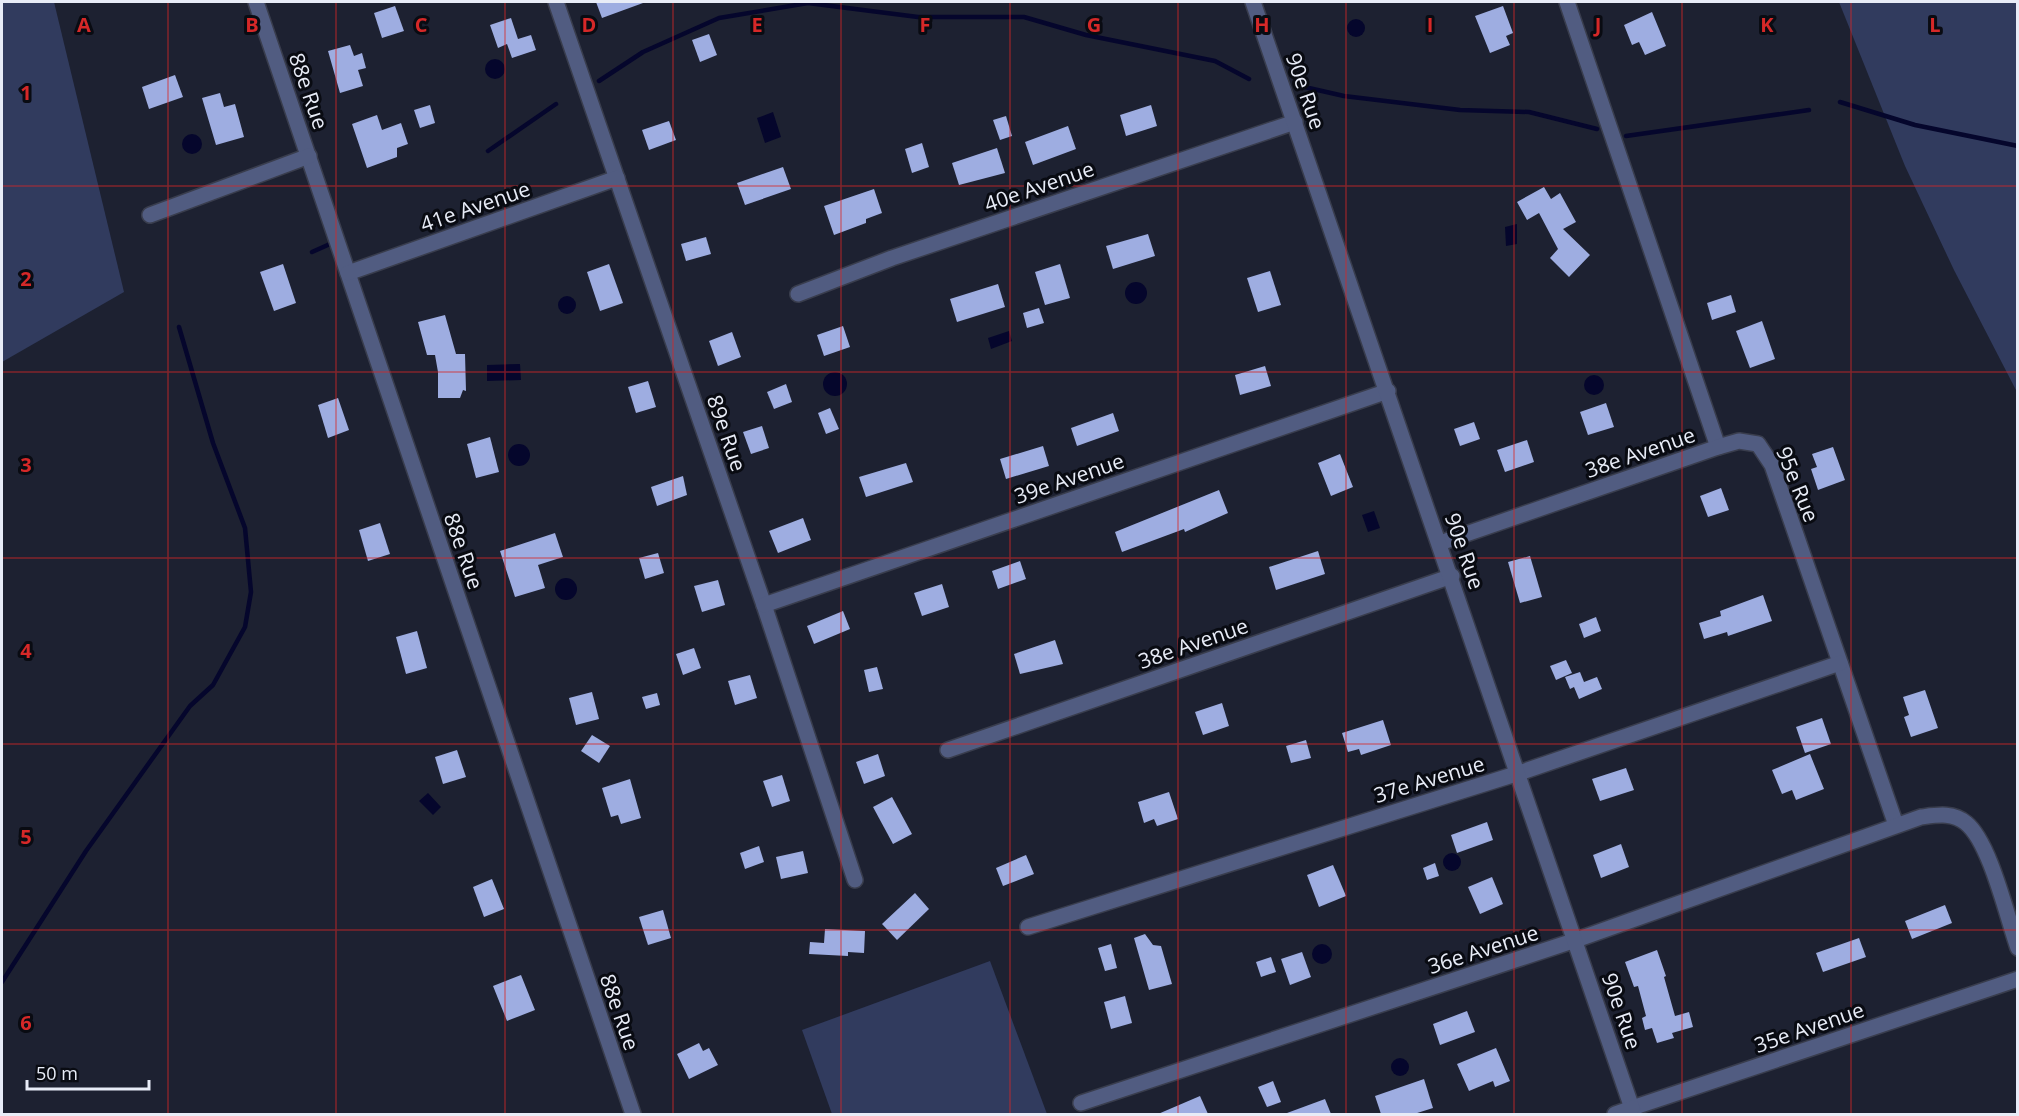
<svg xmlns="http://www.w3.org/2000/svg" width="2019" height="1116" viewBox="0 0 2019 1116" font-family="'Open Sans',sans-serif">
  <rect width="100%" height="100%" fill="#1d2131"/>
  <g fill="#313b5e">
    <polygon points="2,2 54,2 124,292 2,362"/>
    <polygon points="1839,2 2017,2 2017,392 1954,270 1905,166"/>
    <polygon points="990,961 1047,1114 832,1114 802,1030"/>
  </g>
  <g fill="#05062c">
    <circle cx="1356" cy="28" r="9"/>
    <circle cx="495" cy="69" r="10"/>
    <polygon points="773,112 781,137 765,143 757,118"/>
    <circle cx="192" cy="144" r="10"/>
    <polygon points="1517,224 1517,244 1506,246 1505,227"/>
    <circle cx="1136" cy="293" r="11"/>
    <circle cx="567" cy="305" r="9"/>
    <polygon points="1009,331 1012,341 991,349 988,338"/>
    <polygon points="520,364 521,380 487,381 487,365"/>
    <circle cx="835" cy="384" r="12"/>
    <circle cx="1594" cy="385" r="10"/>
    <circle cx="519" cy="455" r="11"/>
    <polygon points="1374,511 1380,528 1368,532 1362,515"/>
    <circle cx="566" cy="589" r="11"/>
    <polygon points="428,793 441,807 433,815 419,801"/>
    <circle cx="1452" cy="862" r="9"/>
    <circle cx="1322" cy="954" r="10"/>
    <circle cx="1400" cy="1067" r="9"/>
  </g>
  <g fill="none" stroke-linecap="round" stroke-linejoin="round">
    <g stroke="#05062c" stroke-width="4.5">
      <polyline points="599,81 643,52 719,18 808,3 918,17 1024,17 1086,35 1215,61 1249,79"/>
      <polyline points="1300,86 1344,96 1460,110 1529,112 1597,129"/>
      <polyline points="1840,102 1915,125 2018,146"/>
      <polyline points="1626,136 1809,110"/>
      <polyline points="488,151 556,104"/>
      <polyline points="312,252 330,244"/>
      <polyline points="2,982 86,851 190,706 213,685 245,627 251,592 245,528 213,443 179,327"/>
    </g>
  </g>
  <g fill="#9eade1">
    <polygon points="596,2 642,2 643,3 602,18"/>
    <polygon points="395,6 404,31 382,38 374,13"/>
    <polygon points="1503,6 1513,33 1506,36 1510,45 1490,53 1475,16"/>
    <polygon points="1652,12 1666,46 1645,55 1639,42 1632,45 1624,25"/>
    <polygon points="511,18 518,39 531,35 536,50 512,58 507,44 498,48 490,25"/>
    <polygon points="709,34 717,55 700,62 692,40"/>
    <polygon points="350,45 354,56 362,53 366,68 358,70 363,86 340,93 328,51"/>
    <polygon points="175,75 183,97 149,109 142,87"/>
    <polygon points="220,93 224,107 235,104 244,137 216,145 202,98"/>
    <polygon points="430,105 435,123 420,128 414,110"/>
    <polygon points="1151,105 1157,126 1126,136 1120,115"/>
    <polygon points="377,115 382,130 401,123 408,144 397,148 397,157 367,168 352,124"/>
    <polygon points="1006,116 1012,136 1000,140 993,120"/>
    <polygon points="669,121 676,140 649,150 642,130"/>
    <polygon points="1068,126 1076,149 1033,165 1025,142"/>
    <polygon points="922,143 929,167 912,173 905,149"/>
    <polygon points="997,148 1005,173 959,185 952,163"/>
    <polygon points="783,167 791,189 745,205 737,183"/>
    <polygon points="1544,187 1551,199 1560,193 1576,222 1563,229 1590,255 1569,277 1550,258 1558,249 1539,213 1527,220 1517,202"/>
    <polygon points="874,189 882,213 866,219 866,223 834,235 824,206"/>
    <polygon points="1148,234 1155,256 1113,269 1106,246"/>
    <polygon points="706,237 711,254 686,261 681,244"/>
    <polygon points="283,264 296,303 274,311 260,272"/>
    <polygon points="609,264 623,303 600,311 587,272"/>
    <polygon points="1060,264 1070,298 1045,305 1035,272"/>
    <polygon points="1270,271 1281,305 1258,312 1247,278"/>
    <polygon points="998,284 1005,307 957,322 950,299"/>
    <polygon points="1731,295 1736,312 1712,320 1707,303"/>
    <polygon points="1039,308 1044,323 1027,328 1023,313"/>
    <polygon points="445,315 456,354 465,354 466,391 463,390 460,398 438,398 438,372 435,355 427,355 418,322"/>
    <polygon points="1762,321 1775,359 1750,368 1736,331"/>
    <polygon points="843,326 850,347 824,356 817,335"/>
    <polygon points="732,332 741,357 718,366 709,341"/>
    <polygon points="1265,366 1271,386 1240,395 1235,375"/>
    <polygon points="648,381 656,407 636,413 628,387"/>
    <polygon points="786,384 792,402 774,409 767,392"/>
    <polygon points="338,398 349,430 328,438 318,405"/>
    <polygon points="1606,403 1614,427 1588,435 1580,412"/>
    <polygon points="830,408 839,429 826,434 818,413"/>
    <polygon points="1113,413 1119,431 1077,446 1071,428"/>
    <polygon points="1474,422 1480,439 1460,446 1454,429"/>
    <polygon points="762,426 769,448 751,454 743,432"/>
    <polygon points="490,437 499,472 476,478 467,444"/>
    <polygon points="1527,440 1534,462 1505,472 1497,450"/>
    <polygon points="1043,446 1049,466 1006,479 1000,459"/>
    <polygon points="1833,447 1845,480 1818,490 1811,469 1817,467 1812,454"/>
    <polygon points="1340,454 1353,487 1331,496 1318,463"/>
    <polygon points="906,463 913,482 866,497 859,477"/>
    <polygon points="683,476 687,495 657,506 651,487"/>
    <polygon points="1721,488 1729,510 1708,517 1700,496"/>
    <polygon points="1219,490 1228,513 1185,532 1184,529 1122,552 1115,532"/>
    <polygon points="803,518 811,540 778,553 769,531"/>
    <polygon points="380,523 390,554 368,561 359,530"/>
    <polygon points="555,533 563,557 538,565 545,588 515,597 500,551"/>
    <polygon points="1318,551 1325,574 1276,590 1269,567"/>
    <polygon points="658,553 664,573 645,579 639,558"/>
    <polygon points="1530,556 1542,597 1520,603 1508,562"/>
    <polygon points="1020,561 1026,579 998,589 992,571"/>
    <polygon points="718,580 725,605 702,612 694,586"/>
    <polygon points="942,584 949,607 922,616 914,593"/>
    <polygon points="1763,595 1772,621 1728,636 1727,632 1704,639 1699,623 1721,616 1720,611"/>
    <polygon points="843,611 850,629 814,644 807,626"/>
    <polygon points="1596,617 1601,631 1584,638 1579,624"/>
    <polygon points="417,631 427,668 406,674 396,637"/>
    <polygon points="1055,640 1063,664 1020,674 1014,654"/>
    <polygon points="694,648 701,668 683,675 676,654"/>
    <polygon points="1566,660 1572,673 1556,680 1550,666"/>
    <polygon points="877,667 883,689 869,692 864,670"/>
    <polygon points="1580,672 1584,682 1597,677 1602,689 1579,699 1574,687 1570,689 1565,677"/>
    <polygon points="750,675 757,698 735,705 728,681"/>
    <polygon points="1925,690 1938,728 1911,737 1904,717 1909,715 1903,697"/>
    <polygon points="592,692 599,719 576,725 569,698"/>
    <polygon points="657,693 660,705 646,709 642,697"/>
    <polygon points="1222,703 1229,726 1203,735 1195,712"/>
    <polygon points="1822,718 1831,744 1805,753 1796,727"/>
    <polygon points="1383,720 1391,745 1361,755 1359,749 1348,752 1342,733"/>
    <polygon points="592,735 610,746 599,763 581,751"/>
    <polygon points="1306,740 1311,758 1291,763 1286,746"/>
    <polygon points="457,750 466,777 443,784 435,757"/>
    <polygon points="878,754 885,776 864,784 856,762"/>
    <polygon points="1810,754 1824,789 1796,800 1792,790 1782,794 1772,770"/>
    <polygon points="1626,768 1634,790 1600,801 1592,779"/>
    <polygon points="782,775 790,801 772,807 763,781"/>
    <polygon points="630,779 641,818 621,824 618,815 611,817 602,788"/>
    <polygon points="1169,792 1178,819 1157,826 1154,819 1144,823 1138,802"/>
    <polygon points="892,797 912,834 893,844 873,807"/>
    <polygon points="1487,822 1493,840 1457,853 1451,835"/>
    <polygon points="1621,844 1629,867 1601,878 1593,855"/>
    <polygon points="759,846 764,862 745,869 740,853"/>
    <polygon points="803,851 808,873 781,879 776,857"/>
    <polygon points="1026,855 1034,874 1003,886 996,868"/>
    <polygon points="1435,863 1439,876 1427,880 1423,868"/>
    <polygon points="1333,865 1346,896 1319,907 1307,875"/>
    <polygon points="1492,877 1503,904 1480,914 1468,887"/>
    <polygon points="492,879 504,909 484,917 473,887"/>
    <polygon points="915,893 929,909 897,940 882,924"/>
    <polygon points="1945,905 1952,923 1912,939 1905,921"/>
    <polygon points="663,910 671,938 648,945 639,917"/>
    <polygon points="825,929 865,931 864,953 848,952 848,956 809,954 810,942 824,943"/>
    <polygon points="1145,934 1153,945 1161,946 1172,984 1149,990 1134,938"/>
    <polygon points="1859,938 1866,957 1823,972 1816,953"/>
    <polygon points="1111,944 1117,968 1105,971 1098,948"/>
    <polygon points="1657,950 1666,976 1664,977 1675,1016 1689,1012 1693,1027 1672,1033 1674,1038 1657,1043 1652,1028 1645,1030 1642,1018 1646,1016 1638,986 1634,987 1625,962"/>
    <polygon points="1302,952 1311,977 1290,985 1281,959"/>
    <polygon points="1271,957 1276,972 1261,977 1256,962"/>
    <polygon points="521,975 535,1010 507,1021 493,986"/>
    <polygon points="1125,996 1132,1023 1111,1029 1104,1002"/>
    <polygon points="1467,1011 1475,1032 1440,1045 1433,1024"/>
    <polygon points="699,1043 703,1051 709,1048 718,1065 689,1079 677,1054"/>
    <polygon points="1496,1048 1510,1081 1495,1087 1493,1081 1469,1091 1457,1064"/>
    <polygon points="1424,1079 1433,1108 1414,1114 1381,1114 1375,1096"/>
    <polygon points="1273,1081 1281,1102 1267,1107 1258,1087"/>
    <polygon points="1200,1096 1208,1114 1158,1114"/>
    <polygon points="1325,1099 1331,1114 1287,1114 1287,1113"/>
  </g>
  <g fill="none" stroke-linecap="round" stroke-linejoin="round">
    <g stroke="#393d4d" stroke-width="18">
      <g id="minor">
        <polyline points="256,2 633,1114"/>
        <polyline points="556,2 764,605 855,880"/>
        <polyline points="1567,2 1718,447"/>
        <polyline points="150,215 309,156"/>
        <polyline points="348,273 617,178"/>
        <polyline points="798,294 892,258 1295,122"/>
        <polyline points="1440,543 1718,447 1739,441 1758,444 1772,465 1896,825"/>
        <polyline points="764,605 1388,391"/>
        <polyline points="948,750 1452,576"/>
        <polyline points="1028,927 1519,773 1840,663"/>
        <path d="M 1081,1103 L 1576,940 L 1921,817 C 1937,815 1953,812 1966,823 C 1990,842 2007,917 2018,948"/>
        <polyline points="1632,1108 2018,979"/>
      </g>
    </g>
    <g stroke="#393d4d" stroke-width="18">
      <g id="tertiary">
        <polyline points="1253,2 1634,1114"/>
        <polyline points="1615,1114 1632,1108"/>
      </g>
    </g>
    <use href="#minor" stroke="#515c81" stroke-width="15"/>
    <use href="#tertiary" stroke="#515c81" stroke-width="15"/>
  </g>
  <path fill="none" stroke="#d62828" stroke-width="1.5" stroke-opacity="0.55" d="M 168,2 L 168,1114M 336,2 L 336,1114M 505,2 L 505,1114M 673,2 L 673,1114M 841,2 L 841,1114M 1010,2 L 1010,1114M 1178,2 L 1178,1114M 1346,2 L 1346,1114M 1514,2 L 1514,1114M 1682,2 L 1682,1114M 1851,2 L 1851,1114M 2,186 L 2018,186M 2,372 L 2018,372M 2,558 L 2018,558M 2,744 L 2018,744M 2,930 L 2018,930"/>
  <g text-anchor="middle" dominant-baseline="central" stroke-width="6" stroke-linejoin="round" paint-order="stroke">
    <g font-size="21" fill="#e8ecf7" stroke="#090b12">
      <text transform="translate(309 91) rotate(71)">88e Rue</text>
      <text transform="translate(1306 91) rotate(71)">90e Rue</text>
      <text transform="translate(1039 186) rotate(-19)">40e Avenue</text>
      <text transform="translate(475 206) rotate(-19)">41e Avenue</text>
      <text transform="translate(727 433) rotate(71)">89e Rue</text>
      <text transform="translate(1640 452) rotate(-19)">38e Avenue</text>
      <text transform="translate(1069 478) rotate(-19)">39e Avenue</text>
      <text transform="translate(1798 484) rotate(68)">95e Rue</text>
      <text transform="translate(464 551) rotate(71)">88e Rue</text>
      <text transform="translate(1465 551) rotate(71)">90e Rue</text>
      <text transform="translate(1193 643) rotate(-19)">38e Avenue</text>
      <text transform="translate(1429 779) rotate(-17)">37e Avenue</text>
      <text transform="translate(1483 949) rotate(-18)">36e Avenue</text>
      <text transform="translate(1622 1011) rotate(71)">90e Rue</text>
      <text transform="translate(620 1012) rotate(71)">88e Rue</text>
      <text transform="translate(1809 1027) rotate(-19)">35e Avenue</text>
    </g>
  </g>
  <g font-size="20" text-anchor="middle" font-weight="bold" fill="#d62828" stroke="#090b12" stroke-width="6" stroke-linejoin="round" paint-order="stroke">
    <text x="84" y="32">A</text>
    <text x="252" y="32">B</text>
    <text x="421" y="32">C</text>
    <text x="589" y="32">D</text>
    <text x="757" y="32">E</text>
    <text x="925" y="32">F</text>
    <text x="1094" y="32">G</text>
    <text x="1262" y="32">H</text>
    <text x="1430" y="32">I</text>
    <text x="1598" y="32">J</text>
    <text x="1767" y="32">K</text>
    <text x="1935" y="32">L</text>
    <text x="26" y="100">1</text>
    <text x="26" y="286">2</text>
    <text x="26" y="472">3</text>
    <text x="26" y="658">4</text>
    <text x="26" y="844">5</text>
    <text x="26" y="1030">6</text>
  </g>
  <rect width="2019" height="1116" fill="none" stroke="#e8ecf7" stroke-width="6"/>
  <path d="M27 1080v9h122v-9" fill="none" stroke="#e8ecf7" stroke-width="3"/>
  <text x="36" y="1080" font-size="18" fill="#e8ecf7" stroke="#090b12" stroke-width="4.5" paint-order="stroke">50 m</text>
</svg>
